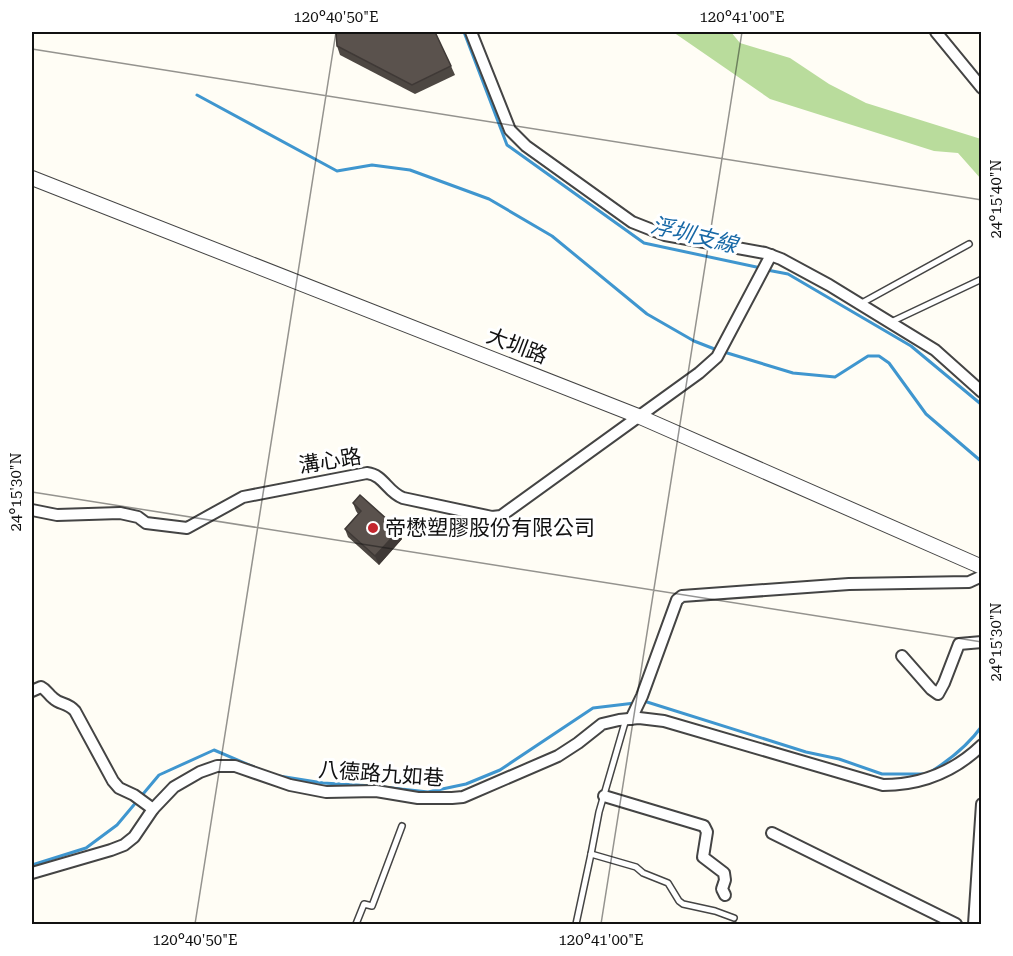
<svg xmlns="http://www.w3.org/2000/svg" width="1013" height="956" viewBox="0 0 1013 956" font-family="'Roboto Serif','Noto Sans TC',serif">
  <rect width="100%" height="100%" fill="#fffdf5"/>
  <polygon fill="#b9dc9c" points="673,32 731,32 740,43 790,58 829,84 866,103 981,139 981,179 958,153 934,151 770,99"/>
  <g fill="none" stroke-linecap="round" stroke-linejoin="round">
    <g stroke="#3f96cf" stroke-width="3">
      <polyline points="464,32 507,145 644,243 761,268"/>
      <polyline points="197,95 337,171 372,165 410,170 489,199 552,236 647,314 694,341 717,350"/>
      <polyline points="767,270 788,274 911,346 982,405"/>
      <polyline points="724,352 793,373 835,377 868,356 879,356 889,363 926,414 982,462"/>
      <polyline points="642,702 647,702 806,752 839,759 882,774 927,774"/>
      <path d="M 932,771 C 951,759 969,744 982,726"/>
      <polyline points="279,776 323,783 373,786"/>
      <polyline points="383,787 428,792 466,784 500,770 593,708 635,703"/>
      <polyline points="32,865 86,848 117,825 159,775 214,750 261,770"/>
    </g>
    <g stroke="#444" stroke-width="8">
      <g id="service">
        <polyline points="860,304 969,244"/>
        <polyline points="891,322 982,279"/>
        <polyline points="591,854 599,812 626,719"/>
        <polyline points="356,924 364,904 372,906 402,826"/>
        <polyline points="576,924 591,854 636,867 643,873 668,883 679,901 683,904 715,911 734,918"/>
      </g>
    </g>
    <g stroke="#444" stroke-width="14">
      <g id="minor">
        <polyline points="471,32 510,130 526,146 632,222 665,235 765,253 781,259 829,285 935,350 982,392"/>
        <polyline points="936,32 982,88"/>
        <path d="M 32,510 L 57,515 L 120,513 L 138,517 L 146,523 L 187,528 L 243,497 L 367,473 C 384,475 387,492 403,498 L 492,517 L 501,516 L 699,373 L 717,357 L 771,255"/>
        <polyline points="902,656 931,689 938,694 944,683 959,644 982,642"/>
        <path d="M 32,691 L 41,687 C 47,690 48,694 53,698 C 60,705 67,702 75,711 L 113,781 L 119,788 L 134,795 L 153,809"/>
        <polyline points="631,719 642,696 677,600 682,596 849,584 969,582 982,576"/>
        <polyline points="604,796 704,826 707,832 703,857 724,873 725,880 722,889 725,895"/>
        <polyline points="772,833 956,924"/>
        <path d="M 32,873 L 111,850 L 124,845 L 134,837 L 153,809 L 174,787 L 200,772 L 217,766 L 235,766 L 290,785 L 326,792 L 376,791 L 418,798 L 452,798 L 463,797 L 558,756 L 578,743 L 602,724 L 619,720 L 639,718 L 664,721 L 883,785 C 921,785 954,772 982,745"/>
        <polyline points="974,924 982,804"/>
      </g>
    </g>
    <g stroke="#444" stroke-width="16">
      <polyline id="tertiary" points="32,178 638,416 982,567"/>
    </g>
    <use href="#service" stroke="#fff" stroke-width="5"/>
    <use href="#minor" stroke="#fff" stroke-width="10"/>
    <use href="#tertiary" stroke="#fff" stroke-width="14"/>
  </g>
  <g fill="#4d4742">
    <polygon points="337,46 451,66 455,75 415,94 340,55"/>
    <polygon points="353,503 402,539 379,565 348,537 345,529 358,514 356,511"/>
  </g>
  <polygon fill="#3f3936" points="399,530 402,539 379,565 375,556"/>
  <g fill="#5a524d" stroke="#3f3936" stroke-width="1.5">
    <polygon points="336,32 435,32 451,66 412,85 337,46"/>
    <polygon points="360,495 399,530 375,556 345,529 361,511 353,503"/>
  </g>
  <path fill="none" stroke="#111" stroke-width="1.5" stroke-opacity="0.45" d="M 32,49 L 982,200M 32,492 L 982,642M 195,924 L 336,32M 601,924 L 742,32"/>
  <circle fill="#c4262e" stroke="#fff" stroke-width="2" cx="373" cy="528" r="6"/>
  <g text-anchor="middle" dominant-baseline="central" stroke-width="6" stroke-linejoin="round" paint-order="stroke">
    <g font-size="21" fill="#111" stroke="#fff">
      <text transform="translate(517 346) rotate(21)">大圳路</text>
      <text transform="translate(330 461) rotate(-9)">溝心路</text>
      <text transform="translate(381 774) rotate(4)">八德路九如巷</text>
    </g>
    <g font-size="21" fill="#111" stroke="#fff" text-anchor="start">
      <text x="385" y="528">帝懋塑膠股份有限公司</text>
    </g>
    <g font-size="22" font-style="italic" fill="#1768a6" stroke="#fff">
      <text transform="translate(694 235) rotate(14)">浮圳支線</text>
    </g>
  </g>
  <rect width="1013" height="956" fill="none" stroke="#ffffff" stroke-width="66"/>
  <rect x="33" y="33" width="947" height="890" fill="none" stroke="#111" stroke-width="2"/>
  <g font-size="15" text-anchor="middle" fill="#111">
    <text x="336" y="22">120°40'50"E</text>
    <text x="742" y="22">120°41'00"E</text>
    <text transform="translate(996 199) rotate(-90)" y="5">24°15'40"N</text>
    <text transform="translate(16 492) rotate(-90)" y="5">24°15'30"N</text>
    <text transform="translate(996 642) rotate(-90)" y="5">24°15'30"N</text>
    <text x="195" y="945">120°40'50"E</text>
    <text x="601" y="945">120°41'00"E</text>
  </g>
</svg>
